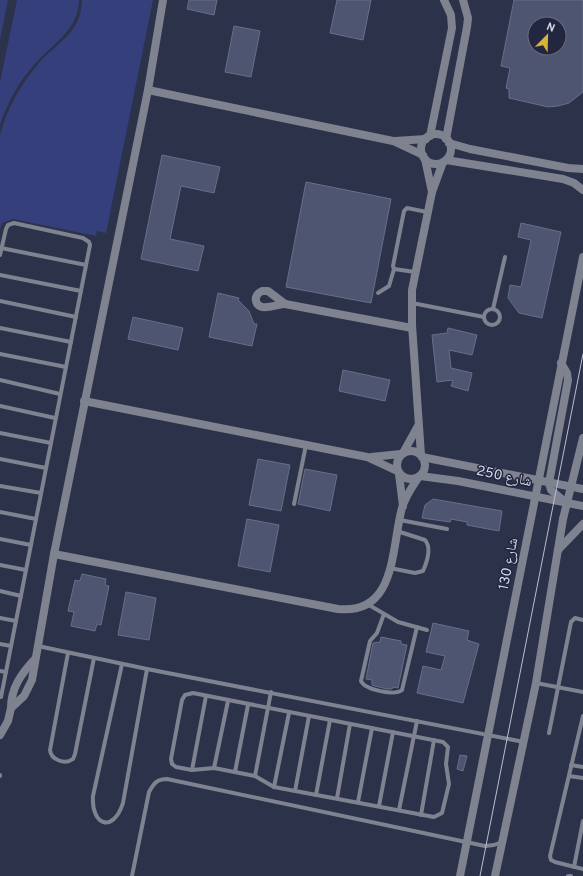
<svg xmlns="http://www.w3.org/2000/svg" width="583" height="876" viewBox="0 0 583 876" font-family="Overpass,'Noto Naskh Arabic',sans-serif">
  <rect width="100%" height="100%" fill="#2c324a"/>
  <g fill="#353f7c">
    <polygon points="0,0 8,0 0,40"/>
    <path d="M 17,0 L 79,0 C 78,32 51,44 33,66 C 18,83 7,103 0,125 L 0,82 Z"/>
    <path d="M 82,0 L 153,0 L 106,233 L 97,231 L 96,236 L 13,219 L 2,223 L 0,229 L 0,135 C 7,108 21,84 39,63 C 58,41 81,34 82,0 Z"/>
  </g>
  <g fill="#4e5570" stroke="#676e8a" fill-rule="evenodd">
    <polygon points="189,0 217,0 214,15 187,9"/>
    <polygon points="337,0 371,0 363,40 330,33"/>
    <path d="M 514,0 L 583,0 L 583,92 L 569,103 L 558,106 L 548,107 L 509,98 L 509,89 L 506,88 L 510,68 L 501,66 ZM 535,24 L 559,24 L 559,48 L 535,48 Z"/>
    <polygon points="234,26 260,31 251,77 225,72"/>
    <polygon points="162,155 220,167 214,193 181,186 170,239 204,246 198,271 141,259"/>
    <polygon points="306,182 391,199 371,303 286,287"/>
    <polygon points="521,223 561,232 542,318 519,313 508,298 510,285 521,287 531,240 518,237"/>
    <polygon points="218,293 239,298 238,300 249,311 254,324 257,324 252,346 209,337"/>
    <polygon points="133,317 183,328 178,350 128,339"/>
    <polygon points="448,328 477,335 472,355 449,350 451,368 472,373 468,391 451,386 453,380 437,382 432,335 447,333"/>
    <polygon points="343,370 390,380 385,401 339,391"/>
    <polygon points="258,459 290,465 281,511 249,505"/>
    <polygon points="305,469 337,475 330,511 298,504"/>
    <polygon points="433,499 502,511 499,531 467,525 467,522 451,519 450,522 422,518 425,505"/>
    <polygon points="247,519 279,525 270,572 238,566"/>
    <polygon points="82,574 106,579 105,585 109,586 101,625 97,624 95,631 71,626 74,612 68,611 75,580 80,581"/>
    <polygon points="126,592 156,598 149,640 118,635"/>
    <polygon points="433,623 469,631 467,640 479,644 463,703 417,693 423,666 441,670 445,656 426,652"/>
    <polygon points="381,637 401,641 401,644 407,645 398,688 393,687 392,689 387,689 375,686 372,685 372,680 366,679 373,643 380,642"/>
    <polygon points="460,755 467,756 463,771 457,769"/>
  </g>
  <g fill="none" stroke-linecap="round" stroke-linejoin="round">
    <g stroke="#7f828f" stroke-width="4">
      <polyline points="1,248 86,265"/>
      <polyline points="0,255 6,229 8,225 14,223 83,238 89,242 90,245 1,697"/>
      <polyline points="415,272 394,269 393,266 404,211 407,208 427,212"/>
      <polyline points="0,275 81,291"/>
      <polyline points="378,293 389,286 394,269"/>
      <polyline points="0,301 76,317"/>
      <polyline points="412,303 484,317"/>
      <circle cx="492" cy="317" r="8"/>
      <polyline points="493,309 505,257"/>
      <polyline points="0,328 71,342"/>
      <polyline points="0,354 66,367"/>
      <polyline points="0,380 60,394"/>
      <polyline points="0,406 55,418"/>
      <polyline points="0,433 51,443"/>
      <polyline points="0,459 46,468"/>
      <polyline points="0,486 41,493"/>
      <polyline points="294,504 306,445"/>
      <polyline points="0,512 36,519"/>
      <polyline points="400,520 447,529"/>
      <polyline points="0,539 31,545"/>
      <polyline points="0,565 26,570"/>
      <path d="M 390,568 L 415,573 L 423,571 C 427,562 432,548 425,540 L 397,531"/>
      <polyline points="0,591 21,596"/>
      <polyline points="369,605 398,622 427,630"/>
      <path d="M 384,614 L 377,633 L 370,641 L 361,681 C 365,690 395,696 402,690 L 417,627"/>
      <polyline points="0,618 16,621"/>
      <polyline points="0,644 11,646"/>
      <polyline points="38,646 147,669 524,742"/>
      <path d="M 68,653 L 50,750 C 51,760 65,765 73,759 L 75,754 L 94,658"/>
      <path d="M 122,664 L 93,796 C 91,825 113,834 123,803 L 147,669"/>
      <polyline points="0,671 6,672"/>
      <polyline points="536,683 583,692"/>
      <polygon points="193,693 443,742 448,747 446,764 449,784 442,813 434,817 274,787 255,776 214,768 192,770 176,767 172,764 171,759 182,700 185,695"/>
      <polyline points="583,716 550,856 551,860 555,862 583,869"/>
      <polyline points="549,733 571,622 575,618 583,620"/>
      <polyline points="571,765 583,767"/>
      <polyline points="214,768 228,701"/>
      <polyline points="192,770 206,696"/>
      <polyline points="235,772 248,705"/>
      <polyline points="0,775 0,776"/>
      <polyline points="255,776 271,692"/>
      <polyline points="569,776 583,778"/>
      <polyline points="274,787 289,713"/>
      <polyline points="295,791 309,716"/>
      <polyline points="316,795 330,720"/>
      <polyline points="337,798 350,724"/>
      <polyline points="358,802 372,728"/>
      <polyline points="379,806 393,732"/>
      <polyline points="399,810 417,721"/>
      <polyline points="421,815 434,740"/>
      <polyline points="574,867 583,821"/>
      <path d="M 132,876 L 149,792 C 154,783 157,779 167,779 L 485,846 L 494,845 L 502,842"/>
      <polyline points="568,876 571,876"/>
    </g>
    <g stroke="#7f828f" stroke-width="8">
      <polyline points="148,90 393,141 423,155"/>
      <circle cx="436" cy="149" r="15"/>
      <polyline points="430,136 452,28 451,15 444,0"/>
      <polyline points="446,139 467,27 468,18 463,0"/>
      <polyline points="395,141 426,139"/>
      <polyline points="449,143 470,149 568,168 583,169"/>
      <polyline points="425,159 432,192"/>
      <polyline points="446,160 563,179 574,183 583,190"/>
      <path d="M 262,291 L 268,291 L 285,304 C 277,304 259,313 256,301 C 255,296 258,293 262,291 Z"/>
      <polyline points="285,304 412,328"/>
      <polyline points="561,363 567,373 568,380 549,483 551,490 564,501"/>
      <polyline points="84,401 367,457 397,471"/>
      <circle cx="411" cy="465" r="14"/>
      <polyline points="403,453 418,426"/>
      <polyline points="421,455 412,325 412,290 432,192 443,162"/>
      <polyline points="371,457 401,454"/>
      <polyline points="422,457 583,489"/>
      <polyline points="399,474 403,506"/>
      <polyline points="420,476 458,481 583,506"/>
      <polyline points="558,550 583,524"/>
      <path d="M 54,554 L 338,609 C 397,615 391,548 402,508 C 405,497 412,487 418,478"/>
      <path d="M 11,708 C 11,688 21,674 35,659"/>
      <polyline points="0,735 8,721 11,708 24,696 32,680 54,554 148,90 163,0"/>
      <polyline points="460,876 583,257"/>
      <polyline points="495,876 536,683 563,519 583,438"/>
    </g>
    <polyline stroke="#babecf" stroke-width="1" points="480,876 583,354"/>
  </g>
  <g text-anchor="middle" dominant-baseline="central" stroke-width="3" stroke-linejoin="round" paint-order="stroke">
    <g font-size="14" fill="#d3d7e7" stroke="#22273f">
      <text transform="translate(504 477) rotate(12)">شارع 250</text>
      <text transform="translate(509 564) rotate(-79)">شارع 130</text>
    </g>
  </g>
  <g transform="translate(547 36) rotate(23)"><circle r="19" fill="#22273f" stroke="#696d82"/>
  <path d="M0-3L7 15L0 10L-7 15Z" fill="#d7b534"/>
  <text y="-6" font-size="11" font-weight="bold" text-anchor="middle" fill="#d3d7e7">N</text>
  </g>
</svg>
